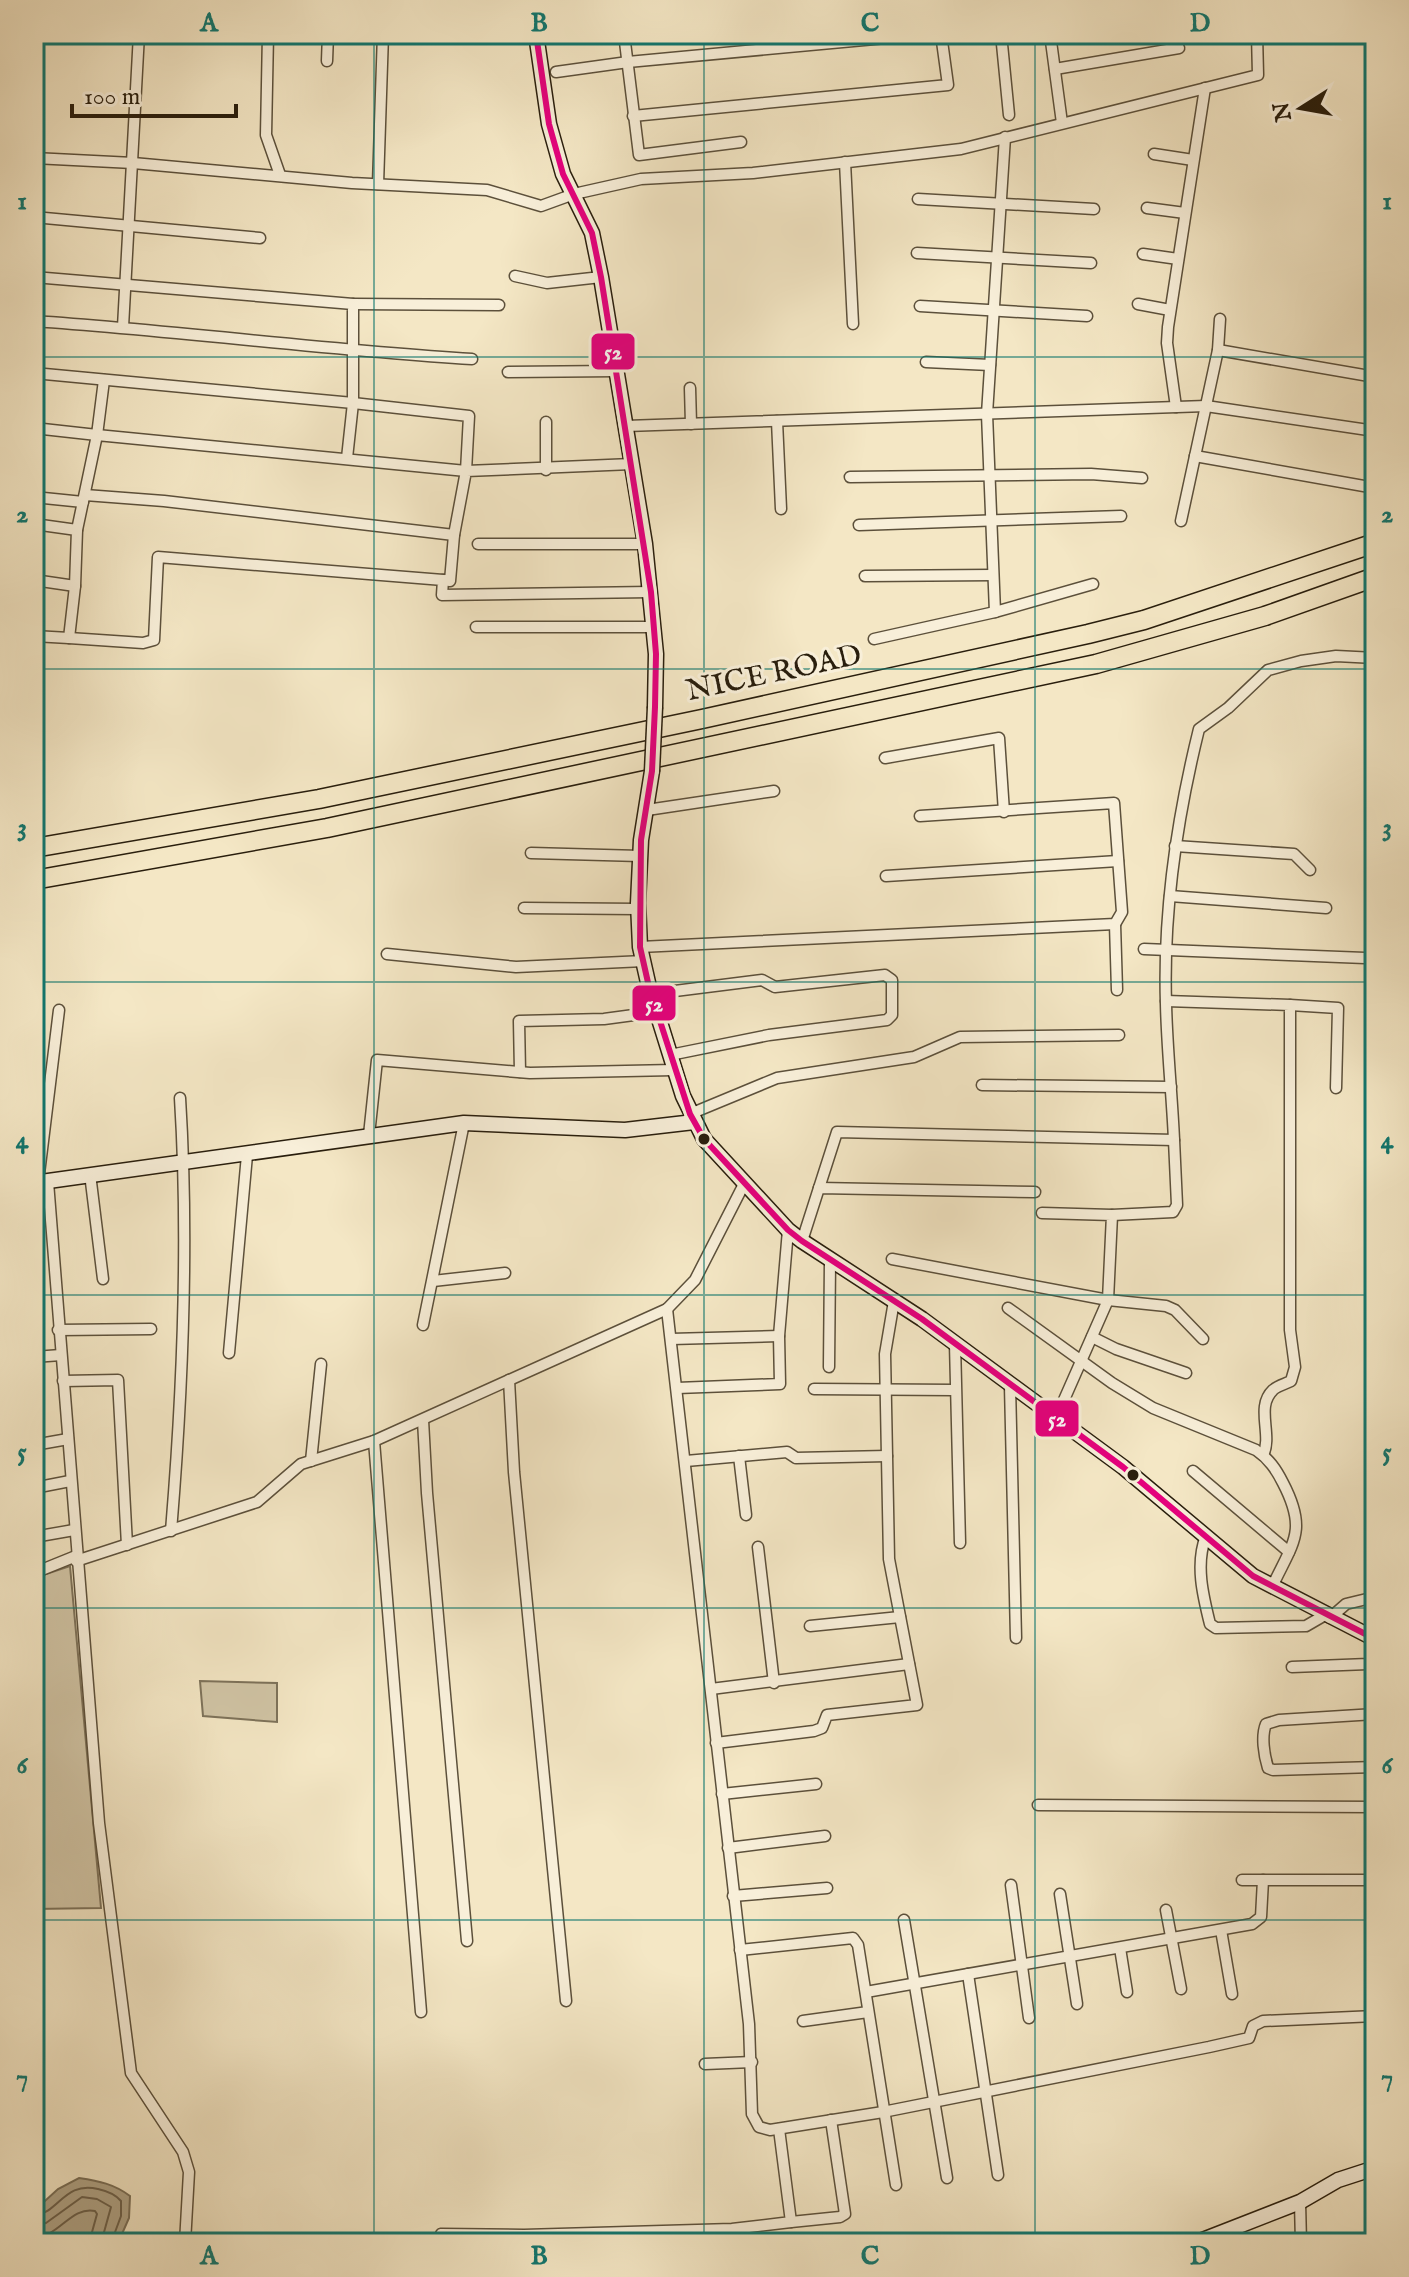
<svg xmlns="http://www.w3.org/2000/svg" width="1409" height="2277" viewBox="0 0 1409 2277" font-family="'IM FELL English',serif">
  <rect width="100%" height="100%" fill="#f4e7c5"/>
  <filter id="stains"><feTurbulence type="fractalNoise" baseFrequency=".0025" numOctaves="4"/><feColorMatrix values="0 0 0 0 .2 0 0 0 0 .09 0 0 0 0 .02 0 0 0 .5 -.17"/></filter>
  <radialGradient id="worn" r=".72"><stop offset=".6" stop-color="#630" stop-opacity="0"/><stop offset="1" stop-color="#630" stop-opacity=".3"/></radialGradient>
  <g fill="#d1c5a6" stroke="#7d725a" stroke-width="2">
    <polygon points="70,1566 101,1908 34,1909 34,1578"/>
    <polygon points="200,1681 277,1683 277,1722 203,1716"/>
  </g>
  <path fill="#afa386" stroke="#796e56" stroke-width="2" d="M 79,2178 C 99,2181 114,2184 130,2196 L 129,2218 L 118,2243 L 34,2243 L 34,2211 L 58,2189 Z"/>
  <g fill="none" stroke-linecap="round" stroke-linejoin="round">
    <g stroke="#6c604a" stroke-width="2">
      <path d="M 34,2216 C 60,2212 64,2181 98,2189 C 107,2191 116,2195 121,2201 L 121,2216 L 111,2243"/>
      <polyline points="34,2226 46,2223 82,2197 97,2199 111,2207 101,2243"/>
      <path d="M 34,2238 C 59,2237 71,2206 95,2211 L 97,2214 L 89,2243"/>
    </g>
    <g stroke="#5c503b" stroke-width="13">
      <g id="street">
        <polyline points="268,34 266,135 280,175"/>
        <polyline points="624,34 639,155 741,142"/>
        <polyline points="1001,34 1009,115"/>
        <polyline points="1050,34 1062,123"/>
        <polyline points="327,61 328,34"/>
        <polyline points="1055,69 1179,48"/>
        <polyline points="556,72 628,62 929,34"/>
        <polyline points="633,116 948,85 941,34"/>
        <polyline points="1154,154 1193,160"/>
        <polyline points="34,158 133,163 352,183 487,190 541,206 574,194 641,179 753,173 961,149 1258,75 1257,34"/>
        <polyline points="845,162 853,324"/>
        <polyline points="378,184 383,34"/>
        <polyline points="918,199 1094,209"/>
        <polyline points="1147,208 1185,213"/>
        <polyline points="34,217 260,238"/>
        <polyline points="917,253 1091,263"/>
        <polyline points="1143,254 1178,259"/>
        <polyline points="515,276 547,283 601,277"/>
        <polyline points="34,277 353,304 353,403 347,458"/>
        <polyline points="353,304 499,305"/>
        <polyline points="1138,304 1170,310"/>
        <polyline points="920,306 1087,316"/>
        <path d="M 34,321 C 180,331 326,350 472,359"/>
        <polyline points="123,327 139,34"/>
        <polyline points="1218,350 1375,377"/>
        <polyline points="926,362 990,365"/>
        <polyline points="508,372 617,371"/>
        <polyline points="34,373 353,403 469,416 466,471 97,435 77,530"/>
        <polyline points="690,388 691,424"/>
        <polyline points="1176,407 1167,343 1168,327 1205,88"/>
        <polyline points="777,421 781,509"/>
        <polyline points="546,422 546,470"/>
        <polyline points="626,426 1206,406 1375,431"/>
        <polyline points="34,428 97,435 104,380"/>
        <polyline points="1195,456 1375,488"/>
        <polyline points="850,477 1091,474 1142,478"/>
        <polyline points="85,495 164,501 454,535"/>
        <polyline points="34,497 83,502"/>
        <polyline points="1181,521 1218,350 1220,319"/>
        <polyline points="34,524 77,530 75,586 69,638 34,636"/>
        <polyline points="859,525 1121,516"/>
        <polyline points="478,544 645,544"/>
        <polyline points="865,576 993,575"/>
        <polyline points="34,580 75,586"/>
        <polyline points="443,580 450,581 454,535 466,471 632,464"/>
        <polyline points="995,612 987,414 1005,137"/>
        <polyline points="476,627 653,627"/>
        <polyline points="69,638 143,643 154,640 158,557 443,580 442,595 651,592"/>
        <polyline points="874,639 995,612 1093,584"/>
        <polyline points="885,758 999,738 1004,812"/>
        <polyline points="647,810 774,791"/>
        <polyline points="1175,846 1294,854 1310,870"/>
        <polyline points="531,853 640,856"/>
        <polyline points="886,876 1118,861"/>
        <polyline points="1170,896 1326,908"/>
        <polyline points="524,908 638,909"/>
        <polyline points="1115,924 1117,990"/>
        <polyline points="640,947 1115,924 1122,912 1114,803 920,816"/>
        <polyline points="1144,949 1365,958"/>
        <polyline points="387,954 516,967 644,961"/>
        <polyline points="651,994 762,980 775,987 885,975 892,980 892,1015 887,1020 769,1035 670,1055"/>
        <path d="M 1166,1001 L 1290,1005 L 1290,1330 L 1295,1367 L 1291,1381 C 1285,1384 1277,1386 1273,1390 C 1255,1407 1273,1435 1263,1455"/>
        <polyline points="1290,1005 1338,1008 1336,1088"/>
        <polyline points="520,1072 519,1021 604,1019 656,1012"/>
        <polyline points="982,1085 1171,1087"/>
        <polyline points="690,1114 777,1078 914,1057 960,1037 1119,1035"/>
        <polyline points="369,1135 377,1060 530,1073 674,1070"/>
        <polyline points="90,1174 103,1279"/>
        <polyline points="38,1182 59,1010"/>
        <polyline points="48,1182 99,1823 131,2073 183,2152 189,2172 185,2243"/>
        <path d="M 819,1188 L 837,1132 L 1174,1140 C 1172,1095 1167,1049 1166,1004 C 1163,912 1177,818 1199,729 L 1228,708 L 1268,670 L 1301,661 L 1336,656 L 1375,658"/>
        <polyline points="1042,1213 1112,1215 1108,1300 1056,1418"/>
        <polyline points="1112,1215 1173,1212 1177,1205 1174,1140"/>
        <polyline points="802,1241 819,1188 1035,1192"/>
        <polyline points="892,1259 1108,1300 1166,1306 1175,1310 1203,1339"/>
        <polyline points="433,1281 505,1273"/>
        <path d="M 1008,1308 L 1112,1383 L 1153,1408 L 1256,1450 C 1269,1459 1276,1469 1283,1483 C 1308,1531 1293,1542 1272,1587"/>
        <polyline points="667,1309 749,2024 752,2114 759,2127 770,2130 883,2112 1209,2047 1249,2038 1253,2026 1263,2021 1375,2016"/>
        <polyline points="423,1325 464,1123"/>
        <polyline points="58,1330 151,1329"/>
        <polyline points="1092,1337 1116,1349 1186,1373"/>
        <polyline points="671,1339 779,1336"/>
        <polyline points="955,1344 960,1543"/>
        <polyline points="229,1353 247,1155"/>
        <polyline points="34,1357 61,1355"/>
        <polyline points="829,1367 830,1261"/>
        <polyline points="509,1380 514,1472 566,2001"/>
        <polyline points="63,1381 118,1380 127,1545"/>
        <polyline points="1010,1386 1016,1638"/>
        <polyline points="677,1388 780,1384 779,1336 788,1230"/>
        <polyline points="814,1389 954,1390"/>
        <polyline points="423,1420 427,1493 467,1941"/>
        <polyline points="374,1441 421,2012"/>
        <polyline points="34,1445 68,1439"/>
        <polyline points="739,1456 746,1515"/>
        <polyline points="311,1461 321,1364"/>
        <polyline points="686,1461 787,1452 796,1458 887,1456"/>
        <polyline points="1193,1471 1289,1552"/>
        <polyline points="34,1488 70,1481"/>
        <path d="M 171,1531 C 183,1387 189,1241 180,1098"/>
        <path d="M 1206,1536 C 1195,1564 1203,1596 1210,1624 L 1216,1628 L 1306,1626 L 1325,1615"/>
        <polyline points="34,1537 74,1530"/>
        <polyline points="758,1547 774,1683"/>
        <polyline points="76,1561 257,1502 301,1464 374,1441 667,1309 695,1280 744,1184"/>
        <polyline points="34,1573 76,1556"/>
        <polyline points="1330,1618 1346,1604 1375,1597"/>
        <polyline points="810,1626 900,1617"/>
        <polyline points="1292,1667 1368,1664 1375,1656"/>
        <polyline points="711,1689 909,1664"/>
        <path d="M 1375,1714 L 1279,1720 L 1266,1724 C 1261,1736 1264,1755 1268,1768 L 1273,1770 L 1375,1767"/>
        <polyline points="716,1743 814,1731 822,1728 827,1715 917,1705 889,1559 885,1354 894,1301"/>
        <polyline points="722,1794 816,1784"/>
        <polyline points="1038,1805 1375,1807"/>
        <polyline points="728,1848 825,1836"/>
        <polyline points="1242,1880 1375,1880"/>
        <polyline points="1011,1885 1029,2018"/>
        <polyline points="1060,1894 1077,2004"/>
        <polyline points="733,1896 827,1888"/>
        <polyline points="1166,1910 1181,1989"/>
        <polyline points="904,1920 947,2178"/>
        <polyline points="1221,1930 1232,1994"/>
        <polyline points="1120,1948 1127,1992"/>
        <polyline points="740,1950 853,1938 858,1945 896,2185"/>
        <polyline points="968,1974 998,2175"/>
        <polyline points="866,1992 1252,1924 1261,1917 1263,1880"/>
        <polyline points="803,2021 868,2012"/>
        <polyline points="705,2064 752,2062"/>
        <polyline points="1300,2202 1301,2243"/>
        <polyline points="791,2222 840,2217 845,2214 831,2120"/>
        <polyline points="442,2243 441,2234 524,2235 732,2229 791,2222 779,2129"/>
      </g>
    </g>
    <g stroke="#291e0d" stroke-width="17">
      <g id="secondary">
        <polyline points="536,34 549,124 563,174 592,233 601,277 645,544 656,654 655,707"/>
        <polyline points="652,771 641,840 638,903 640,947 649,987 683,1096 704,1139 788,1230 802,1241 922,1319 1123,1467 1253,1576 1375,1639"/>
        <polyline points="34,1183 464,1123 625,1130 694,1122"/>
        <polyline points="1195,2243 1300,2202 1338,2180 1375,2168"/>
      </g>
    </g>
    <g stroke="#291e0d" stroke-width="21">
      <g id="highway">
        <polyline points="34,848 319,799 702,719 1088,634 1144,620 1375,543"/>
        <polyline points="34,880 327,828 1096,664 1265,616 1375,577"/>
      </g>
    </g>
    <use href="#street" stroke="#f8efd9" stroke-width="10"/>
    <use href="#secondary" stroke="#f8efd9" stroke-width="14"/>
    <use href="#highway" stroke="#f4e7c5" stroke-width="18"/>
    <g stroke="#291e0d" stroke-width="17" stroke-linecap="butt">
      <polyline id="secondary-bridge" points="652,771 655,707"/>
    </g>
    <use href="#secondary-bridge" stroke="#f8efd9" stroke-width="14"/>
    <g stroke="#f8efd9" stroke-width="12">
      <polyline id="bus-1" points="536,34 549,124 563,174 592,233 601,277 651,592 656,654 655,707 652,771 641,840 640,947 649,987 690,1114 704,1139 788,1230 802,1241 922,1319 1123,1467 1253,1576 1375,1639"/>
    </g>
    <use href="#bus-1" stroke="#e5007d" stroke-width="6"/>
  </g>
  <path fill="none" stroke="#0f766e" stroke-width="2" stroke-opacity="0.55" d="M 374,34 L 374,2243M 704,34 L 704,2243M 1035,34 L 1035,2243M 34,357 L 1375,357M 34,669 L 1375,669M 34,982 L 1375,982M 34,1295 L 1375,1295M 34,1608 L 1375,1608M 34,1920 L 1375,1920"/>
  <g fill="#291e0d" stroke="#f8efd9" stroke-width="3">
    <circle cx="704" cy="1139" r="7"/>
    <circle cx="1133" cy="1475" r="7"/>
  </g>
  <g text-anchor="middle" dominant-baseline="central" stroke-width="6" stroke-linejoin="round" paint-order="stroke">
    <g font-size="30" fill="#291e0d" stroke="#f8efd9">
      <text transform="translate(774 674) rotate(-12)">NICE ROAD</text>
    </g>
  </g>
  <g stroke="#f8efd9" stroke-width="3">
    <rect x="590" y="332" width="46" height="39" rx="8" fill="#e5007d"/>
    <rect x="631" y="984" width="46" height="38" rx="8" fill="#e5007d"/>
    <rect x="1034" y="1399" width="46" height="39" rx="8" fill="#e5007d"/>
  </g>
  <g font-size="22" text-anchor="middle" font-weight="bold" fill="#fff">
    <text x="613" y="359">52</text>
    <text x="654" y="1011">52</text>
    <text x="1057" y="1426">52</text>
  </g>
  <rect width="1409" height="2277" fill="none" stroke="#f4e7c5" stroke-width="88"/>
  <g transform="translate(1301 108) rotate(259)" stroke="#f8efd9" stroke-width="6" paint-order="stroke">
  <path d="M0-6L14 30L0 20L-14 30Z" fill="#291e0d"/>
  <text y="-12" font-size="22" font-weight="bold" text-anchor="middle" fill="#291e0d">N</text>
  </g>
  <path d="M72 104v12h164v-12" fill="none" stroke="#291e0d" stroke-width="4"/>
  <text x="84" y="104" font-size="24" fill="#291e0d" stroke="#f8efd9" stroke-width="6" paint-order="stroke">100 m</text>
  <rect x="44" y="44" width="1321" height="2189" fill="none" stroke="#0f766e" stroke-width="3"/>
  <g font-size="26" text-anchor="middle" font-weight="bold" fill="#0f766e">
    <text x="209" y="31">A</text>
    <text x="539" y="31">B</text>
    <text x="870" y="31">C</text>
    <text x="1200" y="31">D</text>
    <text x="22" y="209">1</text>
    <text x="1387" y="209">1</text>
    <text x="22" y="522">2</text>
    <text x="1387" y="522">2</text>
    <text x="22" y="835">3</text>
    <text x="1387" y="835">3</text>
    <text x="22" y="1148">4</text>
    <text x="1387" y="1148">4</text>
    <text x="22" y="1460">5</text>
    <text x="1387" y="1460">5</text>
    <text x="22" y="1773">6</text>
    <text x="1387" y="1773">6</text>
    <text x="22" y="2086">7</text>
    <text x="1387" y="2086">7</text>
    <text x="209" y="2264">A</text>
    <text x="539" y="2264">B</text>
    <text x="870" y="2264">C</text>
    <text x="1200" y="2264">D</text>
  </g>
  <rect width="100%" height="100%" filter="url(#stains)"/>
  <rect width="100%" height="100%" fill="url(#worn)"/>
</svg>
